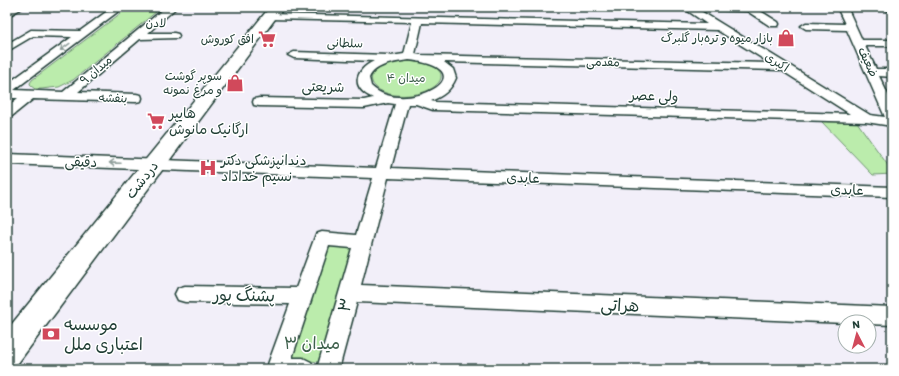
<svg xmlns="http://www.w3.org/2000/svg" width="899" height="376" viewBox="0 0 899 376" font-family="Itim,'Playpen Sans Arabic',sans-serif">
  <rect width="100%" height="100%" fill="#f2eff9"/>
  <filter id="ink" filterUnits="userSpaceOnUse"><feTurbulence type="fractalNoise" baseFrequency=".025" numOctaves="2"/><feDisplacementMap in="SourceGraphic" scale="8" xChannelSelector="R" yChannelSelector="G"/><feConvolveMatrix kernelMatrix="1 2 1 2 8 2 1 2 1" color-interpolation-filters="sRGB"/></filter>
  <g filter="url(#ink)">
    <g fill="#bbecac" stroke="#6d9470">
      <polygon points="129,7 162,7 73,80 59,87 41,89 35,89 31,86 30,83 32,80"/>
      <path d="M 410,61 C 470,67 432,103 389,94 C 383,92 375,89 372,82 C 367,65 400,61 410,61 Z"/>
      <polygon points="821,121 857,122 892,171 892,174 873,175"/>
      <polygon points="327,244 355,245 323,362 289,360"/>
    </g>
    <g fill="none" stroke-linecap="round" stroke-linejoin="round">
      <g stroke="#1f3d34" stroke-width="3">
        <g id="minor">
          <polygon points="12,7 24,7 7,17 7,10"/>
          <polygon points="113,7 124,7 14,90 63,92 166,7 177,7 148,33 174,33 178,34 179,36 178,38 140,39 78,92 136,94 141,95 142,98 141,101 136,102 33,99 12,116 7,117 7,107 18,98 7,98 7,84 72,37 33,36 11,49 7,48 7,44 31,30 80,31"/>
          <path d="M 682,7 L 754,7 L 778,22 L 779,24 L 778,26 L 770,26 L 747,11 L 699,10 L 870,115 L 885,117 L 847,30 L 806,29 L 801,26 L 806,23 L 845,24 L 837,7 L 847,7 L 862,40 L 892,40 L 892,46 L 865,46 L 876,69 L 892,69 L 892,77 L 879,76 L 892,103 L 892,126 L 866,122 L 433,110 L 416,104 L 408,104 L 391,168 L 892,187 L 892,197 L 388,178 L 361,285 L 892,307 L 892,325 L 869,324 L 869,322 L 845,323 L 357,302 L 339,369 L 317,369 L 352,248 L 329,246 L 292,358 L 303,358 L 311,362 L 314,369 L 268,369 L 267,367 L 290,304 L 185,302 L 178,300 L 175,294 L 178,288 L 185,286 L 296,288 L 316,234 L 322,232 L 356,235 L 373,178 L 7,164 L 7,154 L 376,168 L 395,104 L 388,103 L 364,108 L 259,106 L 254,105 L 253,102 L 254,99 L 259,98 L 364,100 L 373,98 C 350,88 355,70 374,61 L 294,58 L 288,55 L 294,52 L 387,55 L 391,56 L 404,54 L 412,22 L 270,19 L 265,16 L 267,14 L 707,24 ZM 422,23 L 717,30 L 770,63 L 420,55 L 415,54 ZM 409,60 C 492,70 405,119 371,86 L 369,78 C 375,64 396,62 409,60 ZM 444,62 L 781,70 L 850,114 L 435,102 L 431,101 C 443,96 451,90 456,78 L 453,69 Z"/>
          <polygon points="882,7 892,7 892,13"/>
        </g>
      </g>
      <g stroke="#1f3d34" stroke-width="3">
        <polygon id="secondary" points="270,7 284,7 18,363 7,367 7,330"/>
      </g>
      <use href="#minor" fill="#fff" fill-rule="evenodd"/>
      <use href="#secondary" fill="#fff" fill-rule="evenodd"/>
    </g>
    <defs><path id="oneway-shaft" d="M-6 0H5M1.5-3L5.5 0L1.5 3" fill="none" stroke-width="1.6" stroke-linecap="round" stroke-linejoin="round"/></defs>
    <g stroke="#8f9e9a">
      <use href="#oneway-shaft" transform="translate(65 47) rotate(144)"/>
      <use href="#oneway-shaft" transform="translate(115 163) rotate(-178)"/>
    </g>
  </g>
  <defs>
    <g id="shop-bare" transform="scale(1.38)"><path d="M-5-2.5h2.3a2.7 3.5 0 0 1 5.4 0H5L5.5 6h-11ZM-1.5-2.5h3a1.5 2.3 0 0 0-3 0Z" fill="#d1495b" stroke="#fff" stroke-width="2.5" paint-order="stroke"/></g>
    <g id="supermarket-bare" transform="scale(1.38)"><path d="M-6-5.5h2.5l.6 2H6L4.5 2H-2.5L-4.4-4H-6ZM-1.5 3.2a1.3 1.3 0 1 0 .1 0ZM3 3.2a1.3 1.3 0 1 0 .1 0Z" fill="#d1495b" stroke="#fff" stroke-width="2.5" paint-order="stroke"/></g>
    <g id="hospital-bare" transform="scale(1.38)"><path d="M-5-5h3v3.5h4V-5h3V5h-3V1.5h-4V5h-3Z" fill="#d1495b" stroke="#fff" stroke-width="2.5" paint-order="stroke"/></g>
    <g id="bank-bare" transform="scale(1.38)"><path d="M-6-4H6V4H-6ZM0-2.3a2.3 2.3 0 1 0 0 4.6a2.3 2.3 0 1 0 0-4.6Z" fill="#d1495b" stroke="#fff" stroke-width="2.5" paint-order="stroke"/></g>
  </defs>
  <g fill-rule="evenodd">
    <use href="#shop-bare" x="786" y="38"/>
    <use href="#supermarket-bare" x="267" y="39"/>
    <use href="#shop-bare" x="235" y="83"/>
    <use href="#supermarket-bare" x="156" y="121"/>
    <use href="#hospital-bare" x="208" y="168"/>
    <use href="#bank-bare" x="51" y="334"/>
  </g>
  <g text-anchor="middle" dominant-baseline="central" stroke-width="3" stroke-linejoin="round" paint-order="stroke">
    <g font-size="12" fill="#1f3d34" stroke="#fff">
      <text transform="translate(156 23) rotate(1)">لادن</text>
      <text transform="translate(345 43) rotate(2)">سلطانی</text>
      <text transform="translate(603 62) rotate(1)">مقدمی</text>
      <text transform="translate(777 62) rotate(32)">اکبری</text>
      <text transform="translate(868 62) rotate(65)">ضعیف</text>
      <text transform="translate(96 70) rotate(-40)">میدان ۹</text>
      <text transform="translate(113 98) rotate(2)">بنفشه</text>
    </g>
    <g font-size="12" fill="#1f3d34" stroke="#fff" text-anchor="end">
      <text x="773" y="38">بازار میوه و تره‌بار گلبرگ</text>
      <text x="254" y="39">افق کوروش</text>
      <text x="222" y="76">سوپر گوشت<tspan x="222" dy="14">و مرغ نمونه</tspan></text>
    </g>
    <g font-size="12" fill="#3e604c" stroke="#fff">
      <text x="406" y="78">میدان ۴</text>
    </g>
    <g font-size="14" fill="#1f3d34" stroke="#fff">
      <text transform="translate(323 87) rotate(1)">شریعتی</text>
      <text transform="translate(654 96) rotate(2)">ولی عصر</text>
      <text transform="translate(81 162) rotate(2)">دقیقی</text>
      <text transform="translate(523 178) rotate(2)">عابدی</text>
      <text transform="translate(142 180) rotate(-52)">دردشت</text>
      <text transform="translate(847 190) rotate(2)">عابدی</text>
    </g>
    <g font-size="14" fill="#1f3d34" stroke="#fff" text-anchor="start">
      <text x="169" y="113">هایپر<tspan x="169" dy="16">ارگانیک مانوش</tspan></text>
      <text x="221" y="160">دندانپزشکی دکتر<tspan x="221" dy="16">نسیم خداداد</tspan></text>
    </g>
    <g font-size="17" fill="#1f3d34" stroke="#fff">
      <text transform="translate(244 295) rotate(1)">پشنگ پور</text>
      <text transform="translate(345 305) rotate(-75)">۳</text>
      <text transform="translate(620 305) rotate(2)">هراتی</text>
    </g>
    <g font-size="17" fill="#1f3d34" stroke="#fff" text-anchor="start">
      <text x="64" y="324">موسسه<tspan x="64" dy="20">اعتباری ملل</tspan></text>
    </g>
    <g font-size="17" fill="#3e604c" stroke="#fff">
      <text x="312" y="343">میدان ۳</text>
    </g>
  </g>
  <rect width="899" height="376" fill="none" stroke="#fff" stroke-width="24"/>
  <rect x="12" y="12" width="875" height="352" fill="none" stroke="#1f3d34" stroke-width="1.5" filter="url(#ink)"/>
  <g transform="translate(857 334) rotate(354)"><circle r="19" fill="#ffffff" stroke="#a5b1ae"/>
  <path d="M0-3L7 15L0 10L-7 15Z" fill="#d1495b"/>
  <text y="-6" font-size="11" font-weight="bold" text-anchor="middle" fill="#1f3d34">N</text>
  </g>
</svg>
